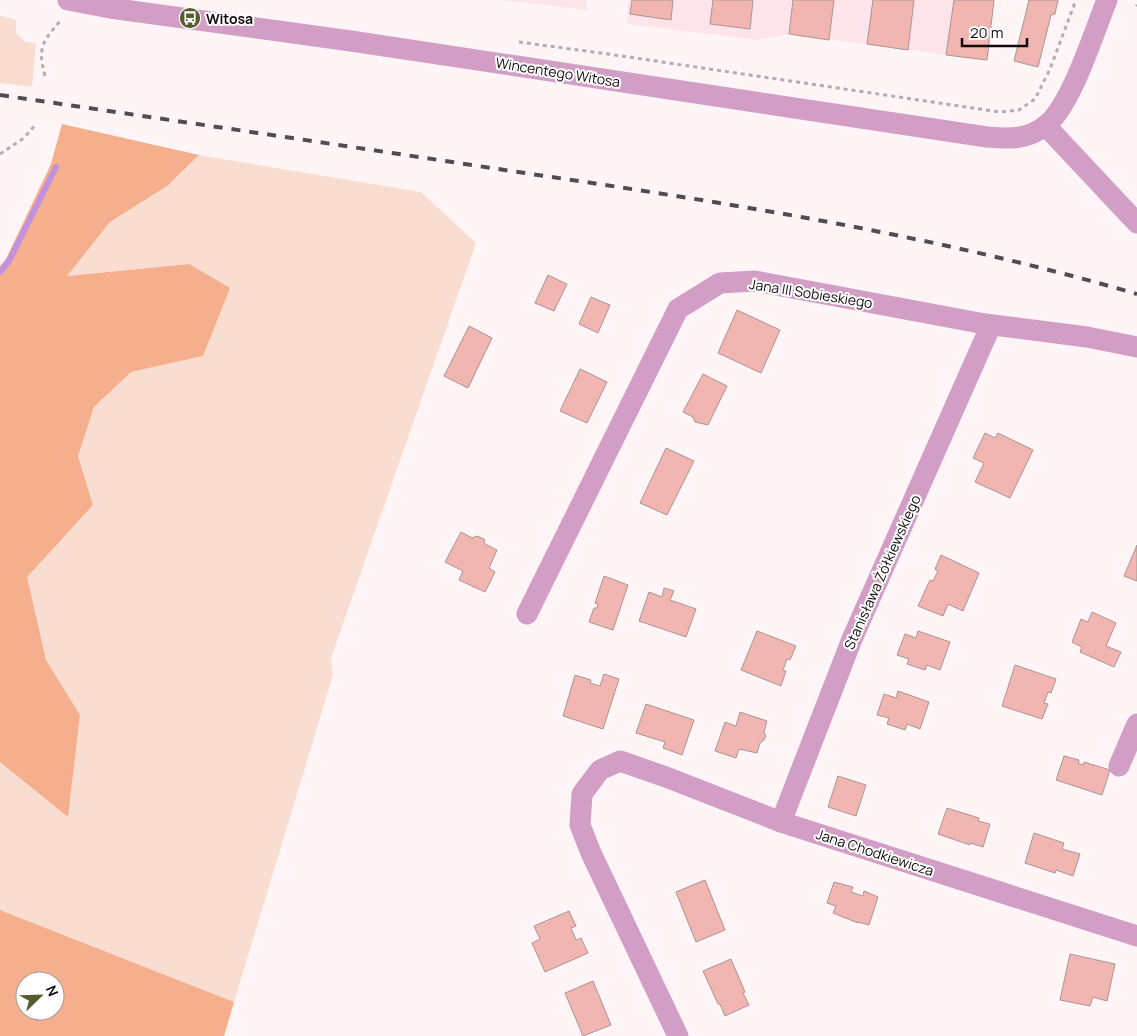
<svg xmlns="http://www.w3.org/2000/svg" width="1137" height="1036" viewBox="0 0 1137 1036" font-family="Manrope,sans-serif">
  <rect width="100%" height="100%" fill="#fff5f7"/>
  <g fill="#fde3ea">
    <polygon points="501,0 587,0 586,10"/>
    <polygon points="628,0 994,0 946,55 789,34 757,40 627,24"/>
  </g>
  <g fill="#f8ddd0">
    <polygon points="0,15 16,20 16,33 25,42 36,43 32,87 0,83"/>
    <polygon points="199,155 421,192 476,243 331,658 333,675 234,1002 0,910 0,762 68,816 80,715 46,660 26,577 93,505 78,456 94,407 131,372 203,356 189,264 66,276 110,222 167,186"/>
  </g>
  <g fill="#f6af8d" fill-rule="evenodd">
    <polygon points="62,124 199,155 167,186 110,222 67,276 189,264 230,288 203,356 131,372 94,407 78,456 93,505 27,577 46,660 80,715 68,817 0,762 0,266 6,259 51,164"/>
    <path d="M 0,910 L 234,1002 L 224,1036 L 0,1036 ZM 25,981 L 55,981 L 55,1011 L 25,1011 Z"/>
  </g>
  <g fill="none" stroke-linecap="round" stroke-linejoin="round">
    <polyline stroke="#c191dd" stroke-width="6" points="0,272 9,261 56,167"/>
  </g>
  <g fill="#f2b6b2" stroke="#ab9492">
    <polygon points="632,0 673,0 671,20 630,14"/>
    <polygon points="713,0 753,0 750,29 710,24"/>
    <polygon points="793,0 834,0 829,40 789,34"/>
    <polygon points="873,0 914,0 908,50 867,44"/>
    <polygon points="954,0 994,0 987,60 946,55"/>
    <polygon points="1029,0 1058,0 1055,14 1051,15 1038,67 1014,61"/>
    <polygon points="548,275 567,284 554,311 535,303"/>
    <polygon points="591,297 610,305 598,333 579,324"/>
    <polygon points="737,310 780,330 761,373 718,353"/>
    <polygon points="469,326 492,338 468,388 444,376"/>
    <polygon points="580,369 607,382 587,423 560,411"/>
    <polygon points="703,374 727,386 708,425 695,422 693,417 683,412"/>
    <polygon points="985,433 995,438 998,433 1033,450 1010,498 975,482 984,463 973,458"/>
    <polygon points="666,448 694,461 667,515 640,503"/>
    <polygon points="461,532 472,538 477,536 484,539 485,544 497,550 489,568 495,572 485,592 459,580 463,571 445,562"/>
    <polygon points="1137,545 1137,581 1124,576"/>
    <polygon points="941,555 979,573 963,611 948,604 943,616 918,606 930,580 933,581 938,571 935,569"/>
    <polygon points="604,576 628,585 613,630 589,622 594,608 597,608 598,604 595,603"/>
    <polygon points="664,588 674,591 670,600 696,609 686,637 639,621 649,592 662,597"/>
    <polygon points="1092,612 1116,623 1106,646 1121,652 1114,667 1080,652 1082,647 1072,642 1081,619 1088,622"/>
    <polygon points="757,631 796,646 790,660 787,659 783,670 786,671 781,686 741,670"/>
    <polygon points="918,631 950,642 940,670 927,665 925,670 907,664 909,659 897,655 905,634 916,638"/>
    <polygon points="1015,665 1056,679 1051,693 1048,692 1044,703 1048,704 1042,719 1002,706"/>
    <polygon points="604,674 619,679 603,729 563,716 575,675 591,680 590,683 600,686"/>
    <polygon points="898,691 929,702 920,729 907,724 905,730 887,724 889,718 877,715 884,694 896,698"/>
    <polygon points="646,704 694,720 682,755 663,748 665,742 636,733"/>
    <polygon points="740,712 767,721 764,732 766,736 764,740 760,743 757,753 739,749 736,758 715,751 725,722 736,726"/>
    <polygon points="1064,756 1079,760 1078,763 1083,765 1084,762 1110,770 1102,795 1056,780"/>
    <polygon points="838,776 866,785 856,816 828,807"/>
    <polygon points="947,808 979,818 978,821 990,824 983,847 970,843 970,845 938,834"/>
    <polygon points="1034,833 1064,843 1062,849 1080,854 1073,876 1056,870 1055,873 1025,863"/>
    <polygon points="705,880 725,930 696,942 676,892"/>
    <polygon points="834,882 853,887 851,892 863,896 864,891 878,897 869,925 858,922 858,923 833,913 836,906 827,903"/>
    <polygon points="569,911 576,926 571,928 576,940 581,938 588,953 545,972 532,943 540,939 534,926"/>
    <polygon points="1070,954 1115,964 1107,1001 1093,997 1090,1006 1060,1000"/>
    <polygon points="731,959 745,992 743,993 749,1005 725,1016 720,1004 718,1004 703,971"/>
    <polygon points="593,981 611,1025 583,1036 565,993"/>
  </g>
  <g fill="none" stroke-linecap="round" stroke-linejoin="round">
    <g stroke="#b5acae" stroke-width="3" stroke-dasharray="4 4" stroke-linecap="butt">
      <polyline points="1136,6 1137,5"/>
      <polyline points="519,42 608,54 1000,112 1019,110 1035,99 1050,69 1076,0"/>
      <path d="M 45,76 C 37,47 43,41 61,20"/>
      <polyline points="0,154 24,138 36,124"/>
    </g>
    <g stroke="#d29ec5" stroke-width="21">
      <path d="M 68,0 L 110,8 L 351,41 L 987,137 C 1008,139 1027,140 1045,126 C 1071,107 1094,32 1107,0"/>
      <polyline points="1046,126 1137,223"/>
      <polyline points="527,614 678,309 720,283 755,281 985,324 1087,337 1137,347"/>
      <polyline points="1119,766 1137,724"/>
      <polyline points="781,822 852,639 991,325"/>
      <polyline points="678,1036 591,853 580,825 582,794 600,770 620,761 666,777 781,822 1137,936"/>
    </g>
    <path stroke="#534b4d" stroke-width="4" stroke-dasharray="9 9" stroke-linecap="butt" d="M 0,95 C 170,120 341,145 511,171 C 722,202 932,234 1137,294"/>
  </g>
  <defs>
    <g id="bus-disc" transform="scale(1.125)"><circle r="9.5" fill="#555d2c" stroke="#fff"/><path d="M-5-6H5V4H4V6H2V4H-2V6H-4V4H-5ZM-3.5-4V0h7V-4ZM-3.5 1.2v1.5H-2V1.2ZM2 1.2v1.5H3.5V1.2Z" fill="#fff"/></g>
  </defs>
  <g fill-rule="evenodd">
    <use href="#bus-disc" x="190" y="18"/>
  </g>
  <g text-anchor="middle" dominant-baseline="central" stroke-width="4" stroke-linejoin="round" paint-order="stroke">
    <g font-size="14" font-weight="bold" fill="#110a0c" stroke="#fff" text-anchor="start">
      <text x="206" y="18">Witosa</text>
    </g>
    <g font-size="14" fill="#110a0c" stroke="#fff">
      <text transform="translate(558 72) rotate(9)">Wincentego Witosa</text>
      <text transform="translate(811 293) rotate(9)">Jana III Sobieskiego</text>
      <text transform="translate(882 572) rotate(-66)">Stanisława Żółkiewskiego</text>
      <text transform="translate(875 852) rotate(18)">Jana Chodkiewicza</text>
    </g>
  </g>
  <g transform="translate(40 996) rotate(67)"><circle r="24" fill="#ffffff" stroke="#a09d9e"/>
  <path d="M0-4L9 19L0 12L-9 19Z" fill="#555d2c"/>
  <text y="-8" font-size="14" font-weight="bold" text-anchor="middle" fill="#110a0c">N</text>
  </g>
  <path d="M962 38v8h65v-8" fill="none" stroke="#110a0c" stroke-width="2.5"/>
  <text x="970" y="38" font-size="15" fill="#110a0c" stroke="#ffffff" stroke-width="4" paint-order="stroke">20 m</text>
</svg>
